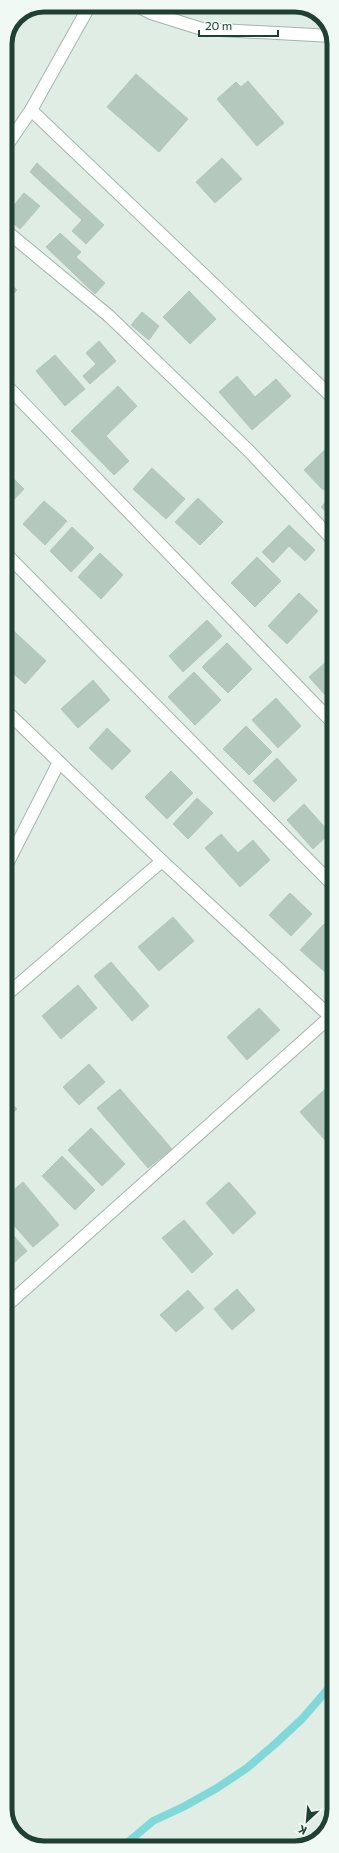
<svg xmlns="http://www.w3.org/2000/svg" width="339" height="1853" viewBox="0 0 339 1853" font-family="Commissioner,sans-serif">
  <rect width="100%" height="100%" fill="#e0ede5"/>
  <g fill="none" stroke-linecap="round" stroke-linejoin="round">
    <polyline stroke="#81d8d9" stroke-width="8" points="121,1848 153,1821 185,1806 217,1788 247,1768 275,1744 302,1719 334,1682"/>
  </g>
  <g fill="#b5c8be" stroke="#b2c7bb">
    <polygon points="136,74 188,119 159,152 107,107"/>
    <polygon points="248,81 284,123 257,146 217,99 236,82 241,87"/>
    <polygon points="222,158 242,179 215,203 196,182"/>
    <polygon points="37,163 104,225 86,244 72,231 82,220 30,172"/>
    <polygon points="24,193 40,206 20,229 5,216"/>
    <polygon points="60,233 81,252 76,257 105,283 95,294 46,247"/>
    <polygon points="5,278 17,290 5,302"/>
    <polygon points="189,291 216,319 190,344 163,317"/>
    <polygon points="142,312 159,326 149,340 131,325"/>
    <polygon points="99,341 116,361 90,384 83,376 96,364 86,353"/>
    <polygon points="55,355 85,389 65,406 36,371"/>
    <polygon points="237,376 255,397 276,379 291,396 252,430 219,392"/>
    <polygon points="118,386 137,406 106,436 129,461 114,475 71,431"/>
    <polygon points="334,441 334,480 323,490 304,470"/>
    <polygon points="152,468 185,499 166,519 133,489"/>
    <polygon points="7,472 24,489 5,509 5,474"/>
    <polygon points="334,493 334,519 321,507"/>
    <polygon points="198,498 223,522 200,545 175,522"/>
    <polygon points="44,501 67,521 45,545 23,524"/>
    <polygon points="289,525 315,550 305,561 289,546 273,563 262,552"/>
    <polygon points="72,527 94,548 71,572 50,551"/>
    <polygon points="100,553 123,575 101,599 78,577"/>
    <polygon points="257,557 281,581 255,607 231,583"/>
    <polygon points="299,593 318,611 287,644 268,626"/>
    <polygon points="207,620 222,636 183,672 169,656"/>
    <polygon points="5,623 46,661 25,684 5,666"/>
    <polygon points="227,643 252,669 228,693 202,667"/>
    <polygon points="334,655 334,705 309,677"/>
    <polygon points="194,672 221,700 195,725 168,697"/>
    <polygon points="93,680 110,700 78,728 61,709"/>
    <polygon points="276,698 301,726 278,748 252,720"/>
    <polygon points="246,726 272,752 249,775 223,749"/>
    <polygon points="107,728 131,751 112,770 89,748"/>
    <polygon points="277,758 297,780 274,802 253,781"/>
    <polygon points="171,771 193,793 167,819 145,797"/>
    <polygon points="197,798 213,813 188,839 173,824"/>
    <polygon points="304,804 330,833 313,849 287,820"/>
    <polygon points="221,834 238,853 253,840 270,860 240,887 205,848"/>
    <polygon points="334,840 334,859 325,849"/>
    <polygon points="290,893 312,914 291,936 269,915"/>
    <polygon points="173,917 194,941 159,971 138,947"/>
    <polygon points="324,924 334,933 334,980 300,950"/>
    <polygon points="111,962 149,1006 132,1021 94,976"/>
    <polygon points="78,985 97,1008 61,1039 42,1016"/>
    <polygon points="259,1008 280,1030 247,1060 227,1037"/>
    <polygon points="89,1064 105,1082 79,1105 63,1087"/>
    <polygon points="334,1081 334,1132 325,1140 300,1112"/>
    <polygon points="120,1089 172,1149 148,1168 97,1108"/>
    <polygon points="5,1096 17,1109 5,1120"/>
    <polygon points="91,1128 125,1164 102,1186 68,1150"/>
    <polygon points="62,1156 95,1190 75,1210 42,1176"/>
    <polygon points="23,1182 59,1225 33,1247 5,1215 5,1197"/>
    <polygon points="229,1182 256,1213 233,1234 206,1203"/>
    <polygon points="184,1220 213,1254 192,1273 162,1238"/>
    <polygon points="5,1226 27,1251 8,1268 5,1265"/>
    <polygon points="237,1289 255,1310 232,1330 214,1309"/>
    <polygon points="188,1290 204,1308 176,1332 160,1315"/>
  </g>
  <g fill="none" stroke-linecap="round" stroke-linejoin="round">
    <g stroke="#a2b6ac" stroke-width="14">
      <g id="street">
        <polyline points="135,5 151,13 202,29 332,36"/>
        <polyline points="31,110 334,399"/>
        <polyline points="5,148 31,110 90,5"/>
        <polyline points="5,230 109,316 250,452 334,541"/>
        <polyline points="5,384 334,724"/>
        <polyline points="5,553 334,886"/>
        <polyline points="5,710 162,861 334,1020"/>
        <polyline points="5,868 59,762"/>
        <polyline points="5,996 162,861"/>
        <polyline points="5,1307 330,1017"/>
      </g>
    </g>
    <use href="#street" stroke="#fff" stroke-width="12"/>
  </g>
  <path d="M0 0H339V1853H0ZM44 12H295A32 32 0 0 1 327 44V1809A32 32 0 0 1 295 1841H44A32 32 0 0 1 12 1809V44A32 32 0 0 1 44 12Z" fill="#f1f9f4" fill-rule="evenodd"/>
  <path fill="none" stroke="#1f4032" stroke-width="5" d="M44 12H295A32 32 0 0 1 327 44V1809A32 32 0 0 1 295 1841H44A32 32 0 0 1 12 1809V44A32 32 0 0 1 44 12Z"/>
  <g transform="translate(307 1821) rotate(206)" stroke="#f1f9f4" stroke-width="3" paint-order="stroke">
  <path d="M0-3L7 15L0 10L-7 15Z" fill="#1f4032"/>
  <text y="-6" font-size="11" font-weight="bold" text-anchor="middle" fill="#1f4032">K</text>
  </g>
  <path d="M199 30v6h79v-6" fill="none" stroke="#1f4032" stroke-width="2"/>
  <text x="205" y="30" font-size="12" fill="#1f4032" stroke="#f1f9f4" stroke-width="3" paint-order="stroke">20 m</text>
</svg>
